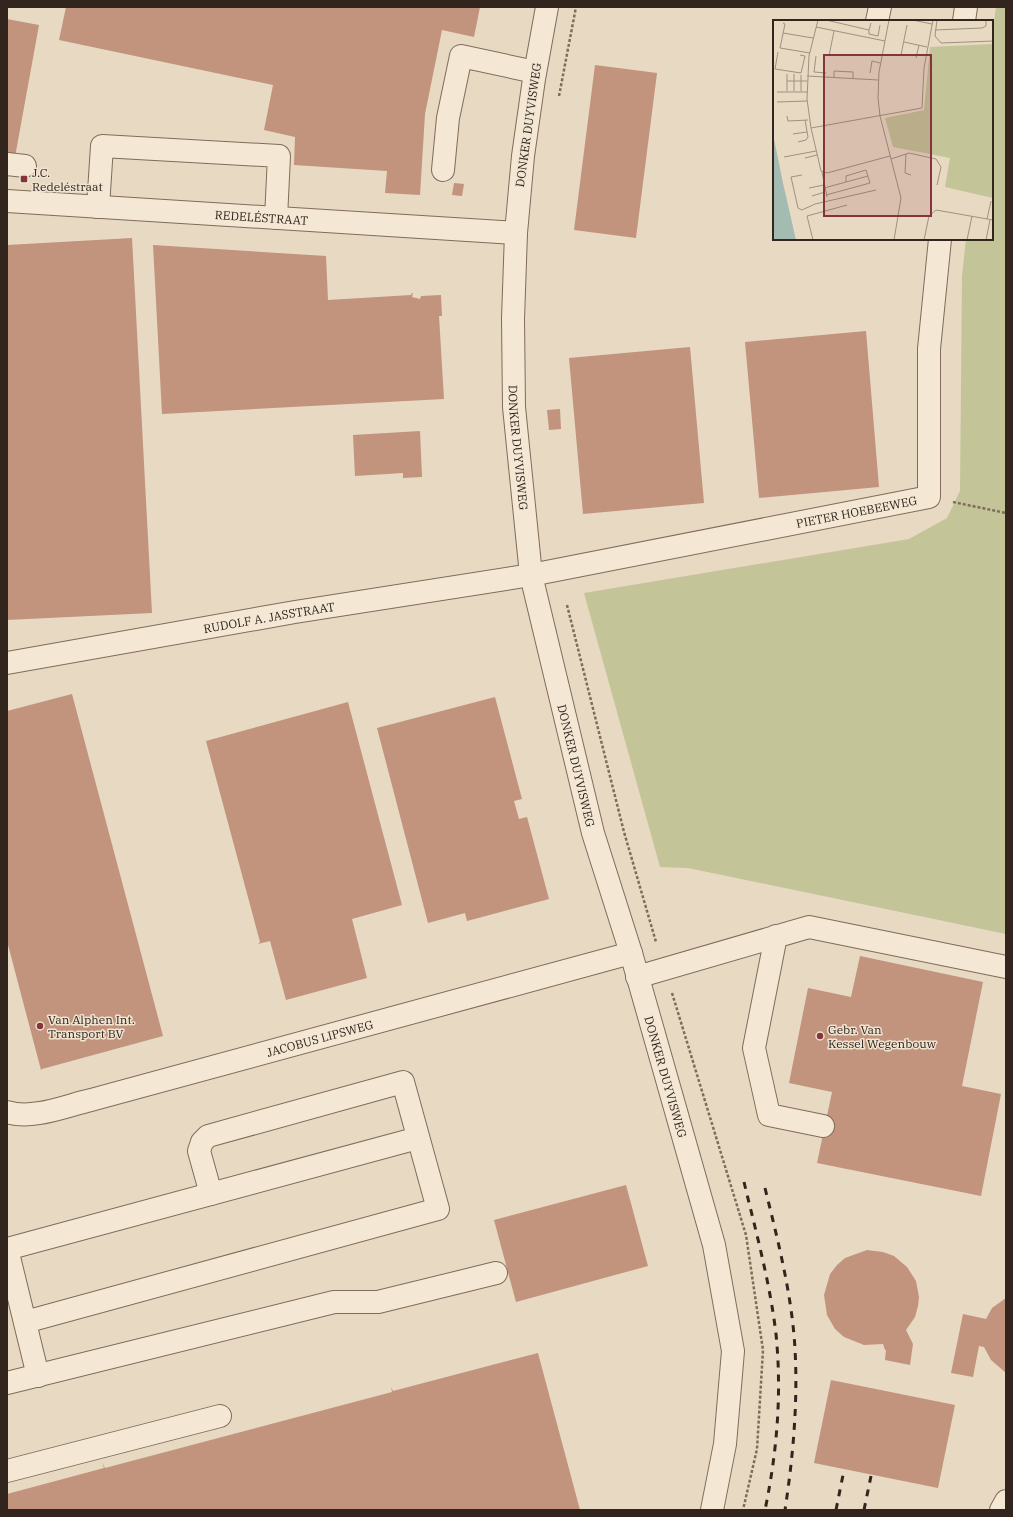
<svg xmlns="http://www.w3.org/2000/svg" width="1013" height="1517" viewBox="0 0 1013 1517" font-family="'IBM Plex Serif',serif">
  <rect width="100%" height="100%" fill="#e8d9c2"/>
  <polygon fill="#c3c498" points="996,7 1006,7 1006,934 688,868 660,867 584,593 909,539 947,518 960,491 962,276 966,239 992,239 992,36"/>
  <g fill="#c2937d">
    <polygon points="66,7 480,7 474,37 442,30 425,114 420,195 385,193 387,171 294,165 295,137 264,130 273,85 59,40"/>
    <polygon points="7,19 39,25 15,157 7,156"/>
    <polygon points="595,65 657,73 636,238 574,230"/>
    <polygon points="454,183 464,184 462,196 452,195"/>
    <polygon points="132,238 152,613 7,620 7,245"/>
    <polygon points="153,245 326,256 328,300 411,295 412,293 413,293 412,297 420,299 421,296 441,295 442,316 439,316 444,399 162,414"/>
    <polygon points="866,331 879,487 759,498 745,342"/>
    <polygon points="690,347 704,503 583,514 569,358"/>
    <polygon points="560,409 561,429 549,430 547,410"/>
    <polygon points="420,431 422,477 403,478 403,473 355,476 353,435"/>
    <polygon points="72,694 163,1036 42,1069 41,1070 7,941 7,711"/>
    <polygon points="495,697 522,799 514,801 519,819 527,817 549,899 467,921 465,913 428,923 377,728"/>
    <polygon points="348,702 402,905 352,919 367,978 286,1000 270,941 258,944 260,942 206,741"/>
    <polygon points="860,956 983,982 962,1086 1001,1094 981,1196 817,1163 832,1092 789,1083 808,988 851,997"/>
    <polygon points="626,1185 648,1266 516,1302 494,1220"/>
    <polygon points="867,1250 883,1252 894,1256 907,1267 916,1281 919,1297 918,1306 915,1317 906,1330 913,1344 910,1365 885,1360 886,1350 885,1350 883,1344 864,1345 844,1337 835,1329 827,1315 824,1295 830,1274 837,1265 845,1258"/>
    <polygon points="1006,1298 1006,1373 991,1360 984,1347 979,1346 973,1377 951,1373 963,1314 986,1319 992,1308"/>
    <polygon points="538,1353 580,1510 7,1510 7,1494 104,1468 102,1462 105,1468 392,1392 391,1387 393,1391"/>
    <polygon points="831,1380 955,1405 938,1488 814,1463"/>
  </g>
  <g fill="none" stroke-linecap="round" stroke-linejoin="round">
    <g stroke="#806b5c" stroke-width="24">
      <g id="minor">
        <path id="s1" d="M 547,7 L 534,79 L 523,156 L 516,233 L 513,319 L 514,407 L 531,575 L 593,833 L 631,953 L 714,1245 L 733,1351 L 725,1444 L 712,1510"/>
        <polyline points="877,21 880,7"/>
        <polyline points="964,21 966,7"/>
        <polyline points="7,164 25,166"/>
        <polyline points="443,170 448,118 461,56 535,72"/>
        <path id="s2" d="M 7,201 L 516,233"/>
        <polyline points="98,207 102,146 279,156 276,218"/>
        <path id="s3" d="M 7,663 L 295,612 L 531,575 L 929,497 L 929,349 L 940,239"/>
        <polyline points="776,936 754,1048 769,1115 823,1126"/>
        <polyline points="637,977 809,927 1006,967"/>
        <path id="s4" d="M 7,1112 C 33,1120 65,1106 91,1100 L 631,953"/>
        <polyline points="7,1249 418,1138"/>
        <polyline points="7,1249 38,1376"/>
        <polyline points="25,1322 438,1209 403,1082 208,1136 202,1142 199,1151 211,1194"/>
        <polyline points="7,1383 334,1302 378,1302 496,1273"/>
        <polyline points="7,1471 220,1416"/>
        <polyline points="1001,1510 1006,1501"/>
      </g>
    </g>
    <g stroke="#806b5c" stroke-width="2.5" stroke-dasharray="3 2" stroke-linecap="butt">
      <polyline points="559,96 576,7"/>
      <polyline points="953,502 1006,513"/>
      <polyline points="567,605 624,832 656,942"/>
      <polyline points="672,993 746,1235 763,1350 757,1449 743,1510"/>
    </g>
    <use href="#minor" stroke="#f4e7d4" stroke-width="22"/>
    <g stroke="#31251e" stroke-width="3" stroke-dasharray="7 7" stroke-linecap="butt">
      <path d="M 744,1182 C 756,1232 770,1283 776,1334 C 782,1394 777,1452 765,1510"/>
      <path d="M 765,1188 C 778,1241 792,1295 795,1349 C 798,1403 793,1457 785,1510"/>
      <polyline points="836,1510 844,1470"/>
      <polyline points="864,1510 871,1476"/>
    </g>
  </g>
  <g fill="#87333b" stroke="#f0e4d1" stroke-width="1.5">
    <rect x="20" y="175" width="8" height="8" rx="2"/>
    <circle cx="40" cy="1026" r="4"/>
    <circle cx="820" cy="1036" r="4"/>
  </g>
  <g text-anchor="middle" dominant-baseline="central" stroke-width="3" stroke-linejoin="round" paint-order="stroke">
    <g font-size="12" fill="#31251e" stroke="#f0e4d1">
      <text transform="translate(528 125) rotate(-82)">DONKER DUYVISWEG</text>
      <text stroke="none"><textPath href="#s2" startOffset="255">REDELÉSTRAAT</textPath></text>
      <text stroke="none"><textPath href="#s1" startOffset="443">DONKER DUYVISWEG</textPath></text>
      <text stroke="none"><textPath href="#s3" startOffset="863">PIETER HOEBEEWEG</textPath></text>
      <text stroke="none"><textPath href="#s3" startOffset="266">RUDOLF A. JASSTRAAT</textPath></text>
      <text stroke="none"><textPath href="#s1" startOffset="767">DONKER DUYVISWEG</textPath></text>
      <text stroke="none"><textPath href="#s4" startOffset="323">JACOBUS LIPSWEG</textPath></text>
      <text stroke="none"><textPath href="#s1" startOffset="1091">DONKER DUYVISWEG</textPath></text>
    </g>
    <g font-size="12" fill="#31251e" stroke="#f0e4d1" text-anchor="start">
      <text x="32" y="172">J.C.<tspan x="32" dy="14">Redeléstraat</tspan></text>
      <text x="48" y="1019">Van Alphen Int.<tspan x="48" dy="14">Transport BV</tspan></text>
      <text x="828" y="1029">Gebr. Van<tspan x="828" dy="14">Kessel Wegenbouw</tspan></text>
    </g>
  </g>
  <g transform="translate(773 20)">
    <rect width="220" height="220" fill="#e8d9c2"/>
    <path d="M 220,24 L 220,178 L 172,167 L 177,138 L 120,127 L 112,98 L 151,90 L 157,27 Z" fill="#c3c498"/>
    <path d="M 0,114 L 10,163 L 23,220 L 0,220 Z" fill="#a4bbb2"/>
    <path fill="none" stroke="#9f9180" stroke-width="1" d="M 45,0 L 36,36 L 34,79 L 38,108 L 48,151 L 54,153 L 117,136M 53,0 L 96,10 L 98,3M 116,0 L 106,52 L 105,78 L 107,96 L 128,178 L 121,220M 139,0 L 159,4M 164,0 L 162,16 L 168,23 L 220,21M 10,3 L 12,4 L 7,28 L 37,33M 43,7 L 112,21M 96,10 L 96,14 L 105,16 L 107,5M 162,10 L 209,8 L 213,6 L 213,0M 10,13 L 40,18M 131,22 L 154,27M 5,32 L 2,49 L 28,53 L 32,36 L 27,35M 128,35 L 134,5M 43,36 L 41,52 L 53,53M 56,36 L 61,11M 143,38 L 146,25M 97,53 L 99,41 L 107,43M 34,56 L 105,60M 61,57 L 61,51 L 80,52 L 80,58M 14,61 L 34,61M 14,71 L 14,54M 21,71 L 21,54M 28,71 L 28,55M 4,72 L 34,72M 4,82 L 34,81M 14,96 L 15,101 L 35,100M 38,108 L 149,88 L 151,48 L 160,0M 20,114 L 34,112M 25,122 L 33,120 L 35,117 L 32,100M 133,134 L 132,153 L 138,155M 11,137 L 43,131M 32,138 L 44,135M 118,139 L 136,133 L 163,139 L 168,147 L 164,165M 49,152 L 54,177M 29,155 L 18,157 L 25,188 L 29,190 L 42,184 L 103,170M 36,168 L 51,165M 51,168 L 95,156M 53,175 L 97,163 L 93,150 L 73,156 L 73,162M 39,176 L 52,172M 214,199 L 218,181M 40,220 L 34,196 L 74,185M 151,220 L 156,196 L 163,190 L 220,200M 194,220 L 199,196M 213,220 L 217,200"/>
    <path fill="#87333b" fill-opacity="0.15" stroke="#87333b" stroke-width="2" d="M 51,35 L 158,35 L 158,196 L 51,196 Z"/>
    <rect width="220" height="220" fill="none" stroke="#31251e" stroke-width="2"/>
  </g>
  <rect width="1013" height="1517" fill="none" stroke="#31251e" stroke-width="16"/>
</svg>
